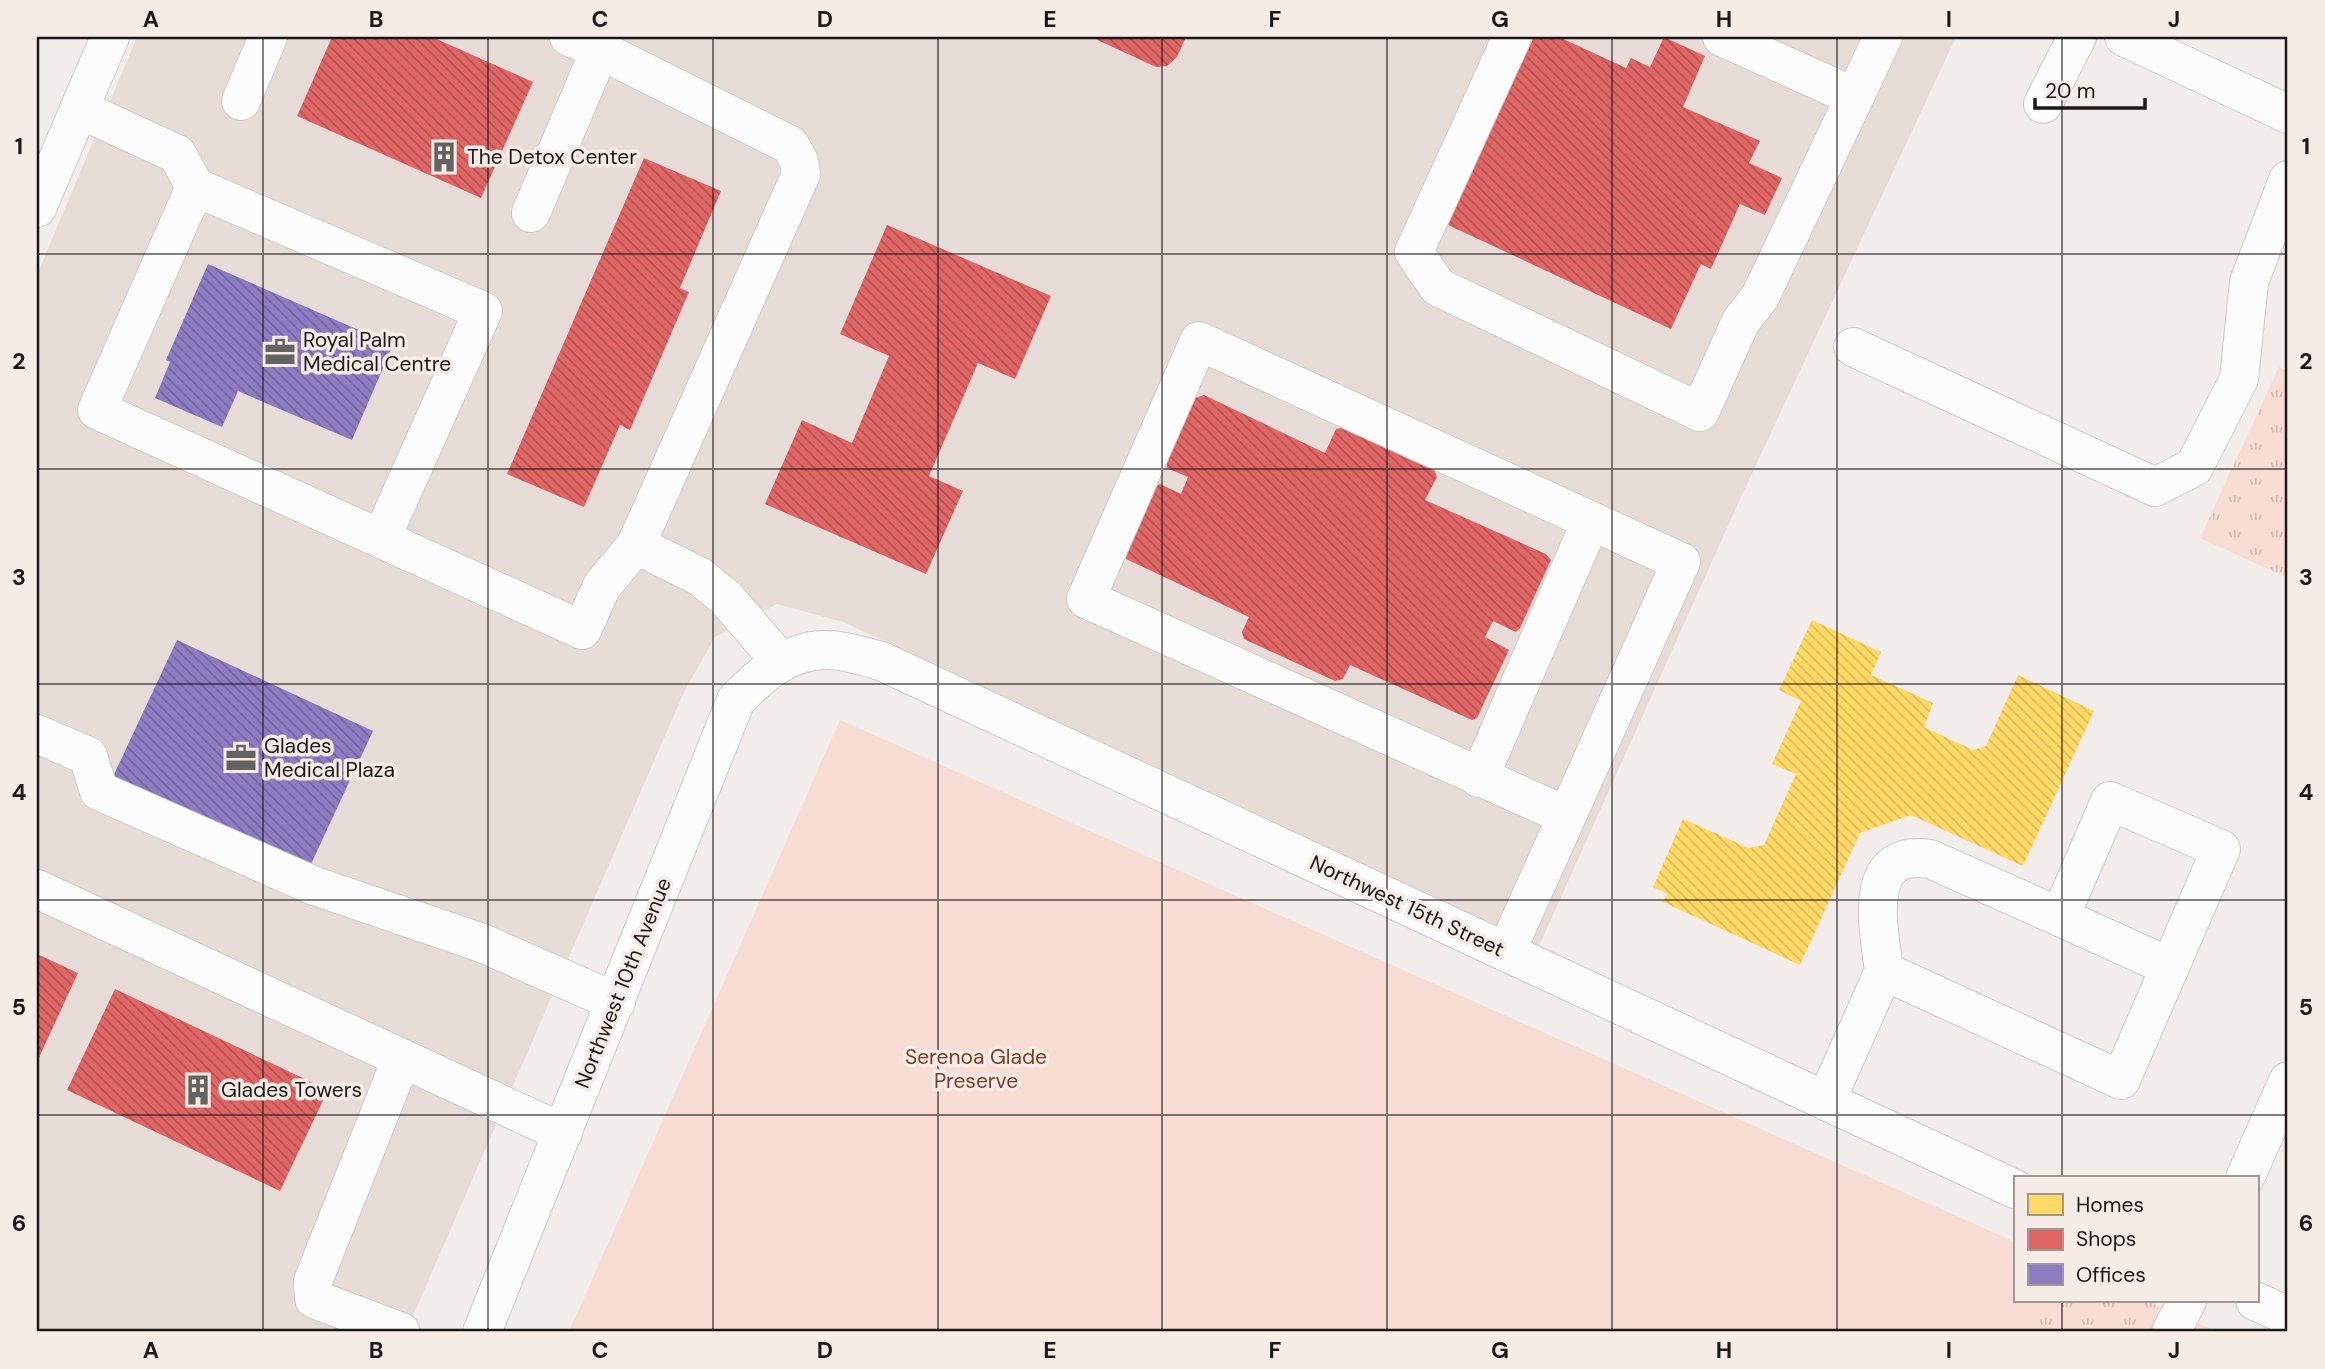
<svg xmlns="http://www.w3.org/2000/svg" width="2325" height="1369" viewBox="0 0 2325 1369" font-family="'DM Sans',sans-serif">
  <defs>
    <pattern id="park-tufts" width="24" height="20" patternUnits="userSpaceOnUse" patternTransform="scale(1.75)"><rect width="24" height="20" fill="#f6dcd2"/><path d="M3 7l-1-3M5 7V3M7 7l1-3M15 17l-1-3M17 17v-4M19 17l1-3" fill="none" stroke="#d2bcb4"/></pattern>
    <pattern id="homes-back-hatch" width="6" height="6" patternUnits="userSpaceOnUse" patternTransform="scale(1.75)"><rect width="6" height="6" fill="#ffd966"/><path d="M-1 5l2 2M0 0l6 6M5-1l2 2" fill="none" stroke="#daba58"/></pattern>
    <pattern id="shops-back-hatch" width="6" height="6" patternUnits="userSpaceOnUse" patternTransform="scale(1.75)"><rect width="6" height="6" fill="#e06666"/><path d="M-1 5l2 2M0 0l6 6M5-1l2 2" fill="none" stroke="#b55353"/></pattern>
    <pattern id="offices-back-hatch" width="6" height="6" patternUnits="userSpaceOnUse" patternTransform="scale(1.75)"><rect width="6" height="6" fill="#8e7cc3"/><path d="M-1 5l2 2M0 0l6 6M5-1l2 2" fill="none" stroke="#73659d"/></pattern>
  </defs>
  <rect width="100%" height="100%" fill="#f2ecea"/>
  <polygon fill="#e7dbd7" points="137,37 1956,37 1741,497 1539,946 843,622 777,604 715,637 684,692 406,1332 37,1332 37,275"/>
  <polygon fill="#f6dcd2" points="840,720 2015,1242 2015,1301 2044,1301 2030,1332 569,1332"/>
  <g fill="url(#park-tufts)">
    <polygon points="2279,367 2288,371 2288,578 2200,538"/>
    <polygon points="2044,1301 2147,1301 2218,1332 2030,1332"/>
  </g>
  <polygon fill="url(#homes-back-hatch)" points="1812,620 1881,652 1871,675 1933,703 1924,727 1973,750 1986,746 2018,675 2094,711 2023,866 1911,815 1860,833 1800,965 1663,902 1667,894 1653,887 1683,819 1749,848 1764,845 1796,774 1772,764 1801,701 1779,690"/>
  <g fill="url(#shops-back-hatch)">
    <polygon points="332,37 432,37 533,82 481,198 297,116"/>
    <polygon points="1091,37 1186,37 1177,57 1167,66 1156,67"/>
    <polygon points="1534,37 1559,37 1626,68 1631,58 1650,67 1664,37 1705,56 1683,107 1760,141 1749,163 1782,178 1765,215 1740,204 1711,269 1701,264 1671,329 1446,224"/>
    <polygon points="644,158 721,191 680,288 689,292 630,430 620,425 584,507 507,474"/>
    <polygon points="887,225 1051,296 1015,379 978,363 929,476 963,491 926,574 765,504 802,420 852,443 889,356 840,334"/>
    <polygon points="1204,395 1325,453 1336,429 1341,428 1434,469 1437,477 1425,500 1546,554 1551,560 1520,628 1516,632 1493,621 1485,637 1509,650 1477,718 1472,720 1350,665 1343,679 1335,681 1244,639 1242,632 1249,617 1126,559 1124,552 1154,487 1160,484 1181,494 1188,477 1167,468 1166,463 1195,398"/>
    <polygon points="37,954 78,973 37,1062"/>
    <polygon points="115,989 328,1090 280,1191 67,1090"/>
  </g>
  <g fill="url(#offices-back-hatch)">
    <polygon points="208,264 393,345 352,440 238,391 222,427 155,398 170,362 166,360"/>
    <polygon points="177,640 373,731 305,877 109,785"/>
  </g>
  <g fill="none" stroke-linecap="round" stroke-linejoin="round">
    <g stroke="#cec9c7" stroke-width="40">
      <g id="minor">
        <polyline points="1512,37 1414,252 1438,287 1700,412 1741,321 1760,297 1883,37"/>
        <polyline points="1722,37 1855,97"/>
        <polyline points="2124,37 2288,114"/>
        <polyline points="600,50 790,145 799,161 801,174 636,545 699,576 726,598 781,662"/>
        <polyline points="241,101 268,37"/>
        <polyline points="2043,104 2077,37"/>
        <polyline points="79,109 177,154 195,187 483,311 381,539"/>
        <polyline points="195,187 97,410 582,630 602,586 636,545"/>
        <polyline points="37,208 110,37"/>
        <polyline points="531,213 600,50 569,37"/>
        <polyline points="1853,347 2155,487 2194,467 2239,379 2249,282 2288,180"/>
        <polyline points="37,734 88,756 99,791 312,885 482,943 616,1002"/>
        <polyline points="1479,778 1591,521"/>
        <polyline points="37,889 563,1133"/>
        <polyline points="2060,917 2170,967"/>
        <polyline points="1506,952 1681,562 1199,341 1086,599 1567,816"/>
        <polyline points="401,1060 313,1281 314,1299 401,1332"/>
        <path d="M 1826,1101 L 1884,971 L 2121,1080 L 2221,849 L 2110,801 L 2060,917 L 1930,859 C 1860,848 1879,929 1884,971"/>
        <polyline points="2245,1178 2288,1081"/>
        <polyline points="2255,1301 2288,1316"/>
        <path d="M 482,1332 L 736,700 C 762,674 789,649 828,650 C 845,650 865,657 881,661 L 2015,1189"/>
        <polyline points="2171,1332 2187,1301"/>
      </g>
    </g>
    <use href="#minor" stroke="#fdfcfc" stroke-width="38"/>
  </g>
  <path fill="none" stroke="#1b1817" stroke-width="2" stroke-opacity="0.55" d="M 263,37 L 263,1332M 488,37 L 488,1332M 713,37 L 713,1332M 938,37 L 938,1332M 1162,37 L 1162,1332M 1387,37 L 1387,1332M 1612,37 L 1612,1332M 1837,37 L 1837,1332M 2062,37 L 2062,1178M 37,254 L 2288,254M 37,469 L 2288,469M 37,684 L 2288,684M 37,900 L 2288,900M 37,1115 L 2288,1115M 2062,1301 L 2062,1332"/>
  <defs>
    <g id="building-bare" transform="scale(2.415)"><path d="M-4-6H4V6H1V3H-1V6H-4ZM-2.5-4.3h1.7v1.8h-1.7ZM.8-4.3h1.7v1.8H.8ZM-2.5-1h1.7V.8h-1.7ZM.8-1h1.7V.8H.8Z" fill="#666261" stroke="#f5ebe7" stroke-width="2.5" paint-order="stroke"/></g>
    <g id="office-bare" transform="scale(2.415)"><path d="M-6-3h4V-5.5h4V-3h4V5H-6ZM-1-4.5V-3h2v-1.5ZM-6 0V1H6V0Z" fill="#666261" stroke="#f5ebe7" stroke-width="2.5" paint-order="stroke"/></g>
  </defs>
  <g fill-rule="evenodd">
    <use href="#building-bare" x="444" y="157"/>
    <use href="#office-bare" x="280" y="352"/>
    <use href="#office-bare" x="241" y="758"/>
    <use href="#building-bare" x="198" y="1090"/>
  </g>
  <g text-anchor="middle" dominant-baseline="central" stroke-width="7" stroke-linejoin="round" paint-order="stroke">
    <g font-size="21" fill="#1b1817" stroke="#f5ebe7" text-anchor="start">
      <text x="467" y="157">The Detox Center</text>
      <text x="303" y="340">Royal Palm<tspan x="303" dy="24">Medical Centre</tspan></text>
      <text x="264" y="746">Glades<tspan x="264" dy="24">Medical Plaza</tspan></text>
      <text x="221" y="1090">Glades Towers</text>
    </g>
    <g font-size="21" fill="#1b1817" stroke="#f5ebe7">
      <text transform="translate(1407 906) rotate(25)">Northwest 15th Street</text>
      <text transform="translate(623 983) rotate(-68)">Northwest 10th Avenue</text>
    </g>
    <g font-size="21" fill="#7d3c24" stroke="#f5ebe7">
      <text x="976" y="1057">Serenoa Glade<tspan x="976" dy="24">Preserve</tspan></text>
    </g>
  </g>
  <rect width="2325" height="1369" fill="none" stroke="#f5ebe7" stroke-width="77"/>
  <rect x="2014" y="1176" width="245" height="126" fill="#f5ebe7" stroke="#9e9794" stroke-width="2"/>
  <rect x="2028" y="1194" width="35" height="21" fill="#ffd966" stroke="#9e9794" stroke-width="2"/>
  <text x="2076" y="1212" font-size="21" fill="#1b1817">Homes</text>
  <rect x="2028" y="1229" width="35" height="21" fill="#e06666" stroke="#9e9794" stroke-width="2"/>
  <text x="2076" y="1246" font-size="21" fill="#1b1817">Shops</text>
  <rect x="2028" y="1264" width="35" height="21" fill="#8e7cc3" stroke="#9e9794" stroke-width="2"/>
  <text x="2076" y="1282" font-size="21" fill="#1b1817">Offices</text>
  <path d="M2035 98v10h110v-10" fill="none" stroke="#1b1817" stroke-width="3.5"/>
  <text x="2045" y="98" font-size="21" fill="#1b1817" stroke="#f5ebe7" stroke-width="5" paint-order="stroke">20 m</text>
  <rect x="38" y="38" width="2248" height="1292" fill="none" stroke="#1b1817" stroke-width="2.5"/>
  <g font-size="23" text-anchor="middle" font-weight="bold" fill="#1b1817">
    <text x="151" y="27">A</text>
    <text x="376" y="27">B</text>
    <text x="600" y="27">C</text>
    <text x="825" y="27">D</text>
    <text x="1050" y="27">E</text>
    <text x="1275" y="27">F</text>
    <text x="1500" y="27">G</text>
    <text x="1724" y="27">H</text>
    <text x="1949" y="27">I</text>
    <text x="2174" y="27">J</text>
    <text x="19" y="154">1</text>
    <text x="2306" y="154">1</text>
    <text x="19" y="369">2</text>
    <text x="2306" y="369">2</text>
    <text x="19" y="585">3</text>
    <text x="2306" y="585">3</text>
    <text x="19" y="800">4</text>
    <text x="2306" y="800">4</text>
    <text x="19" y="1015">5</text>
    <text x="2306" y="1015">5</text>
    <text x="19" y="1231">6</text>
    <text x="2306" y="1231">6</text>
    <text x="151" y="1358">A</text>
    <text x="376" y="1358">B</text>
    <text x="600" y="1358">C</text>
    <text x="825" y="1358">D</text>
    <text x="1050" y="1358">E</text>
    <text x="1275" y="1358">F</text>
    <text x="1500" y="1358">G</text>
    <text x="1724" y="1358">H</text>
    <text x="1949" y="1358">I</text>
    <text x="2174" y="1358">J</text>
  </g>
</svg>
